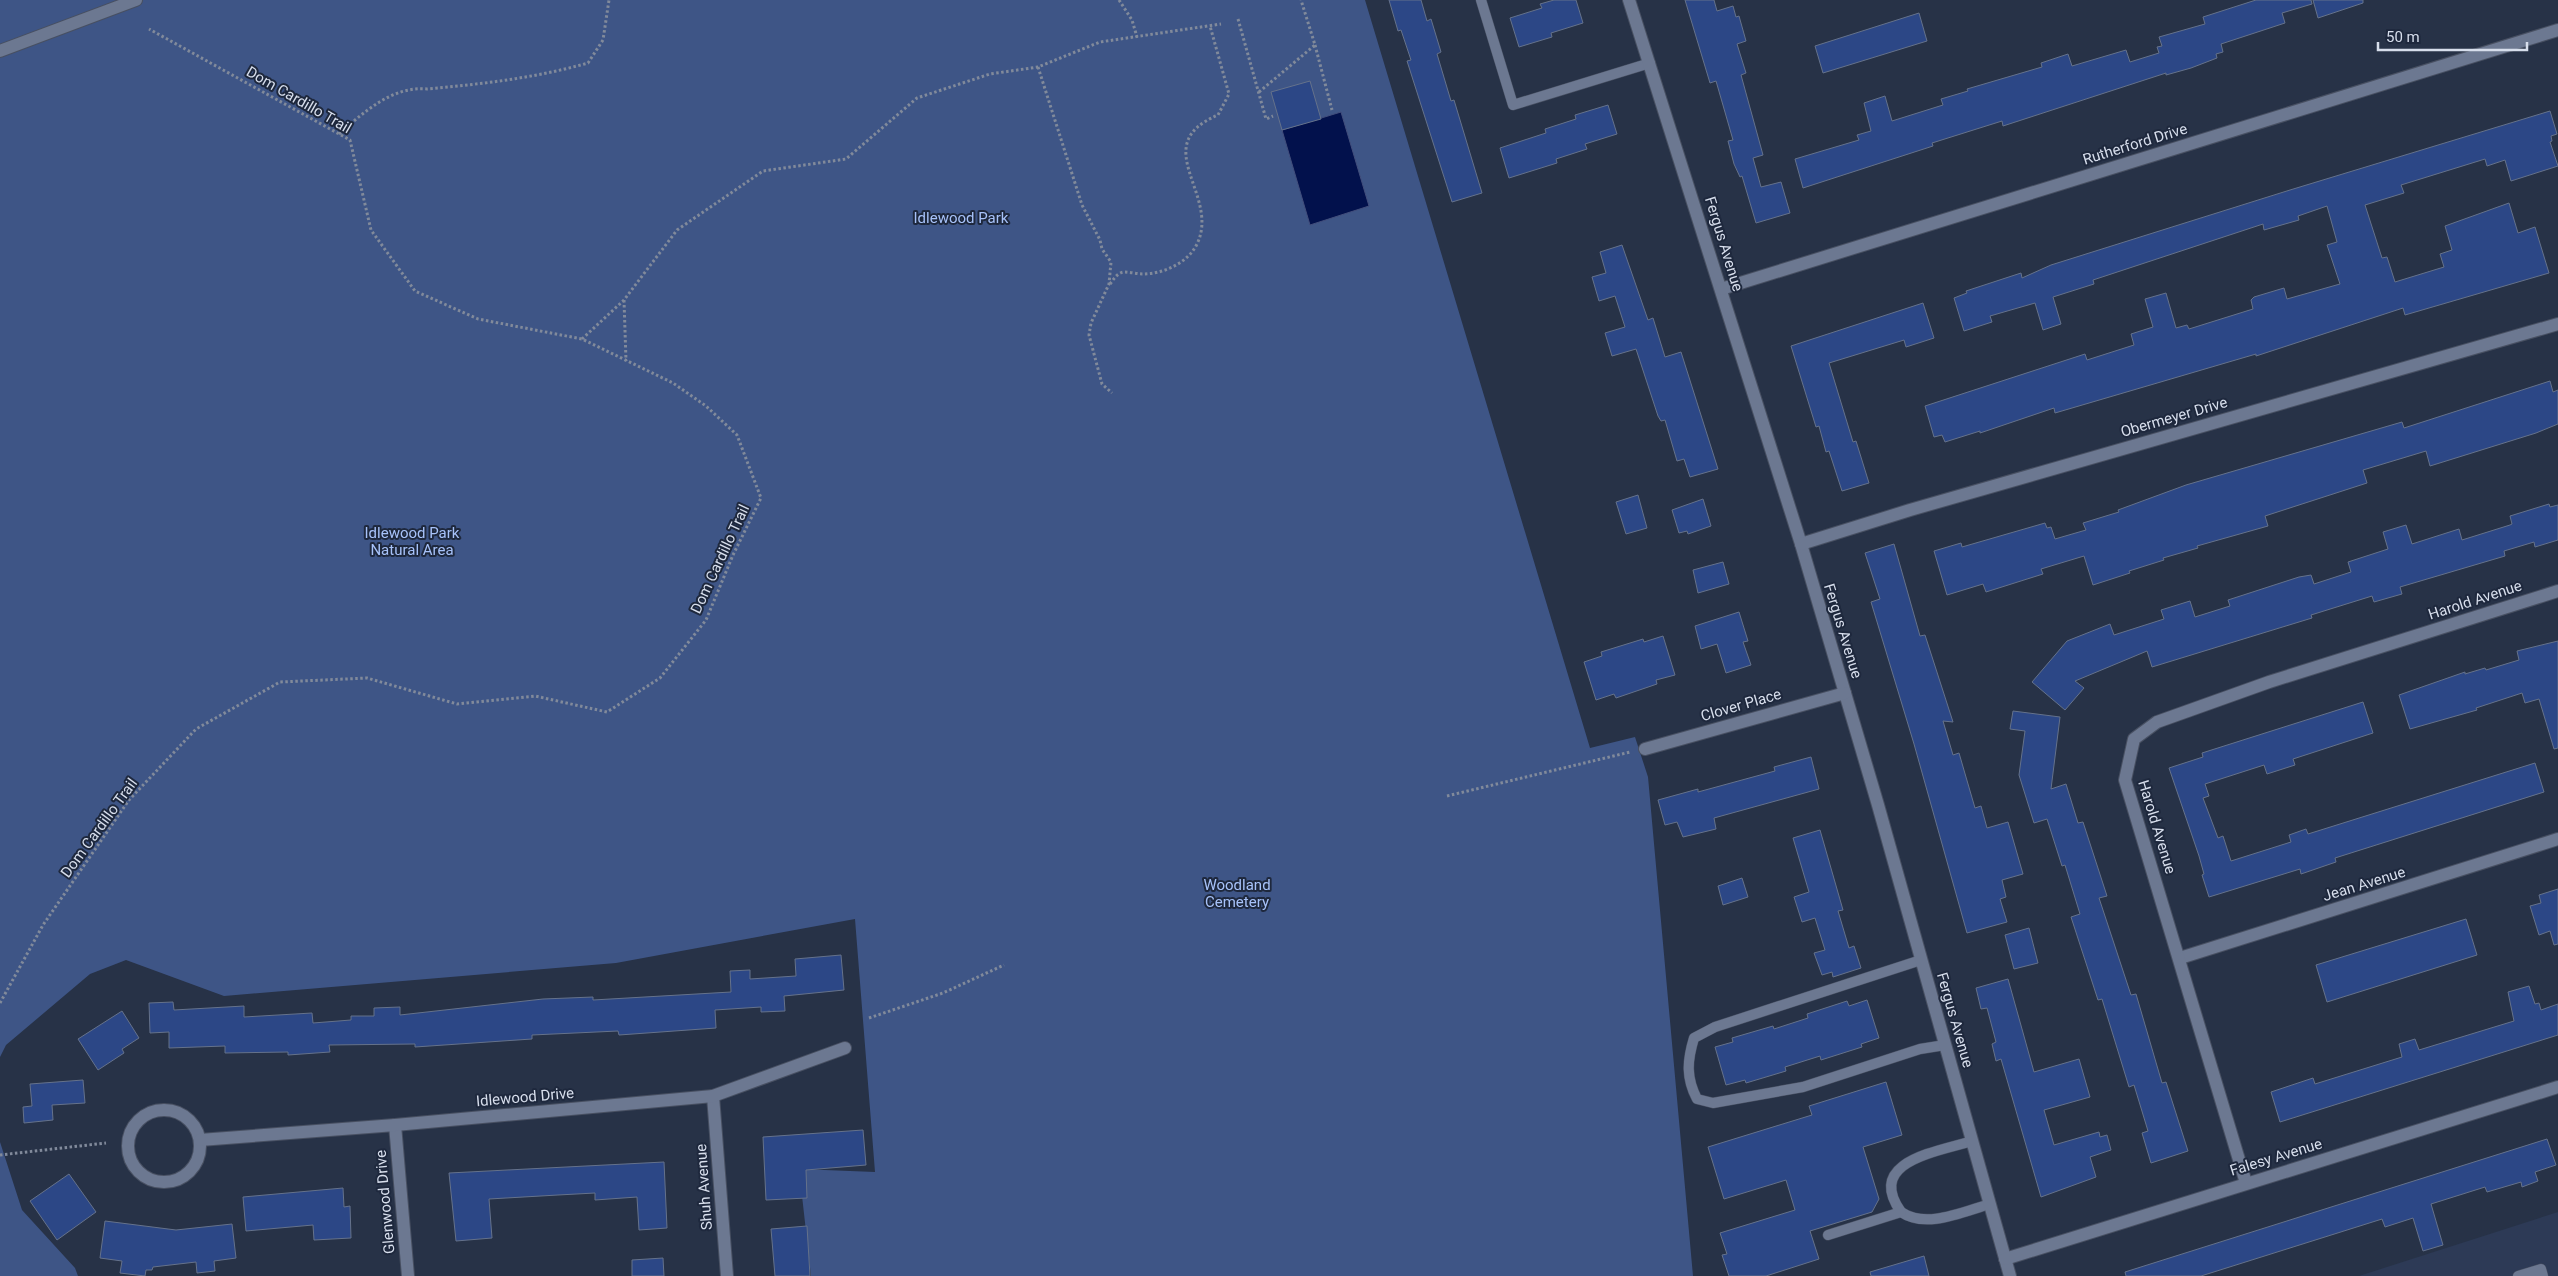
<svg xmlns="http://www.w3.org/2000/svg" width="2558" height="1276" viewBox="0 0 2558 1276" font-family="Roboto,sans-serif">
  <rect width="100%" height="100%" fill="#273247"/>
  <polygon fill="#2d3a56" points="2558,1212 2558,1276 2359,1276"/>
  <g fill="#3e5586">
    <polygon points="0,0 1365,0 1590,748 1635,737 1648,777 1693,1276 811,1276 799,1169 875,1172 855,919 616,963 224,996 126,960 90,974 6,1045 0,1057"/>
    <polygon points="0,1142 22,1210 75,1268 78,1276 0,1276"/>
  </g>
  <polygon fill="#02114c" stroke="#424e7c" points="1341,112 1369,206 1310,225 1282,130"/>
  <g fill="#2c4786" stroke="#65728b">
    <polygon points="1389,0 1421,0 1427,21 1431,19 1441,52 1437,54 1451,101 1454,100 1482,193 1452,202 1407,61 1411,60 1401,30 1398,31"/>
    <polygon points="1554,0 1576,0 1583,23 1551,33 1552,37 1519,47 1510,18 1542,8 1540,4"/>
    <polygon points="1685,0 1714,0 1717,11 1733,6 1736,17 1739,16 1746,41 1737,44 1746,73 1741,75 1763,155 1753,158 1761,187 1781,182 1790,213 1756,223 1742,176 1740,177 1734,164 1728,141 1733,140 1716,81 1710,83"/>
    <polygon points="2256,0 2311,0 2312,4 2282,13 2285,23 2221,44 2223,52 2216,54 2217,58 2191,68 2166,75 2166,73 2003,126 2002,121 1932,143 1933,146 1803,188 1795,159 1859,140 1857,135 1871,131 1864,103 1885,96 1892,121 1943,105 1941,99 1968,91 1967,89 2042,67 2041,63 2068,54 2072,66 2126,50 2130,62 2159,53 2157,47 2162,46 2159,37 2205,24 2203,17"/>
    <polygon points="2313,0 2363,0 2363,3 2318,18"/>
    <polygon points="1919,13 1927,41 1823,73 1815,46"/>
    <polygon points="1310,81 1321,119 1282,130 1271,92"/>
    <polygon points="1608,105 1617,134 1585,144 1587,149 1556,159 1557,163 1509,178 1500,148 1546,133 1545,129 1576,119 1575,115"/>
    <polygon points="2550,111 2557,134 2551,136 2552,141 2550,142 2558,166 2511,181 2505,160 2487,166 2485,159 2401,185 2404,193 2365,205 2382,258 2387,257 2395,282 2444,267 2440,254 2452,250 2445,226 2509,203 2518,233 2535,227 2549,273 2405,315 2403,308 2256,356 2256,354 2055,413 2054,408 1980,433 1980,431 1945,442 1942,435 1934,437 1925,406 2085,354 2087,360 2134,345 2131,334 2153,327 2145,299 2166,293 2176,328 2187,325 2189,329 2253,309 2251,300 2254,297 2284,288 2287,299 2340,284 2327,245 2337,242 2327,206 2298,216 2299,220 2264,230 2263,224 2093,280 2094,284 2053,297 2061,324 2043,330 2035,303 1990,316 1992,322 1964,331 1954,298 1967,293 1966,291 2021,273 2022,278 2051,265 2290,190"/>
    <polygon points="1622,245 1648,320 1653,318 1665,357 1681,352 1718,469 1690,477 1684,459 1677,461 1665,420 1661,421 1658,416 1636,349 1612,356 1605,333 1625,327 1615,296 1599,301 1592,277 1606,273 1600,252"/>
    <polygon points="1923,303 1934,338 1906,347 1904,340 1829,363 1853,442 1856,441 1869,483 1842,491 1829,451 1826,452 1819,426 1816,427 1791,346"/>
    <polygon points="2550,381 2553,392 2558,390 2558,424 2536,433 2430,466 2426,451 2363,470 2367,483 2265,516 2268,526 2197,546 2198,548 2163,558 2164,560 2129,571 2130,573 2093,585 2084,556 2041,569 2043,574 1986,592 1983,584 1947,595 1934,551 1961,543 1962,547 2045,523 2047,528 2051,527 2055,539 2086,530 2083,523 2119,512 2118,510 2186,485 2402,422 2404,428"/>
    <polygon points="1638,495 1647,528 1626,534 1616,502"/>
    <polygon points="1703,499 1711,526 1688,534 1687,531 1679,533 1672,510"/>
    <polygon points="2549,504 2550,507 2558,505 2558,540 2535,547 2534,542 2504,551 2505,556 2400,587 2402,594 2374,602 2372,596 2311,615 2312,618 2152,667 2147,651 2075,681 2084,688 2065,710 2032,682 2067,641 2110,624 2114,635 2164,619 2161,610 2190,601 2195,617 2230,606 2228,600 2299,577 2311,575 2314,584 2351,572 2348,562 2388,549 2383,532 2406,525 2412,544 2459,529 2462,540 2510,525 2512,524 2510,516"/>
    <polygon points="1894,544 1920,636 1925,635 1953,722 1943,721 1953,755 1959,753 1975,808 1981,806 1987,828 2008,822 2023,874 2002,880 2006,897 2000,899 2007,922 1967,933 1914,744 1871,602 1880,599 1865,553"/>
    <polygon points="1723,562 1729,584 1698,593 1693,570"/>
    <polygon points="1739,612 1748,641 1743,642 1751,665 1726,673 1717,644 1701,649 1695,626"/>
    <polygon points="1663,636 1675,675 1656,680 1657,684 1616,698 1614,694 1596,700 1584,662 1602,656 1601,652 1643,639 1644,642"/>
    <polygon points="2558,641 2558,748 2554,749 2539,699 2525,703 2522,693 2476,708 2477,710 2410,729 2399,695 2465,672 2465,674 2485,668 2486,670 2519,660 2517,651"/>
    <polygon points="2363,702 2373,733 2293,759 2295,765 2267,774 2264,765 2205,784 2209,796 2203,798 2218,838 2223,836 2231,861 2291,842 2289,835 2306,829 2308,834 2535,763 2544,792 2335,858 2336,862 2301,874 2300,869 2209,897 2202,875 2204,874 2199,856 2169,768 2203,757 2202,753"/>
    <polygon points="2013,711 2060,717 2051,789 2066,784 2078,823 2083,822 2107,896 2099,898 2131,995 2136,994 2162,1083 2166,1082 2188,1151 2151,1163 2142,1133 2148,1131 2134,1085 2129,1087 2102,999 2098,1000 2071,917 2080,914 2065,865 2062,866 2047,819 2034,823 2019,775 2025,731 2010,729"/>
    <polygon points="1811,757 1819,789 1714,818 1716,829 1683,837 1677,822 1665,825 1658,800 1698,789 1698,792 1775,771 1774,767"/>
    <polygon points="1820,830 1843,910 1838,911 1849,948 1854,946 1861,968 1833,977 1832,972 1822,975 1814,953 1825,950 1815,918 1802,922 1794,897 1809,892 1793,838"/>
    <polygon points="1742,878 1748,897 1723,905 1718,886"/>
    <polygon points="2558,889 2558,944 2554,945 2550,931 2539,935 2530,906 2541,903 2539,895"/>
    <polygon points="2466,919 2477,955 2327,1002 2316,965"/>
    <polygon points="2029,928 2038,963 2014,969 2005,935"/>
    <polygon points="841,955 844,990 784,996 785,1011 761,1012 761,1007 715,1010 716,1028 619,1035 618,1031 532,1035 532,1039 415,1047 415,1044 329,1045 330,1052 288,1055 288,1052 225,1053 225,1046 169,1048 169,1032 150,1033 149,1003 173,1002 174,1010 244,1006 244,1017 312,1013 313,1023 351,1020 351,1016 374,1016 374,1008 400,1007 400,1015 543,999 593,997 593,1000 731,992 730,971 750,970 750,979 796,976 795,959"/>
    <polygon points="2008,979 2034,1072 2079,1059 2090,1097 2044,1110 2054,1145 2099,1132 2100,1137 2107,1135 2111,1150 2090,1157 2096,1177 2041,1197 2001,1059 1996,1061 1992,1044 1996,1042 1987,1008 1981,1009 1976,988"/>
    <polygon points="2529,986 2535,1004 2539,1003 2541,1010 2558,1004 2558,1035 2280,1122 2271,1092 2313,1078 2315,1084 2402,1057 2399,1044 2415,1039 2419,1050 2514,1021 2508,992"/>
    <polygon points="1867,1000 1879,1038 1861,1044 1862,1047 1821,1060 1820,1056 1785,1067 1786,1071 1746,1083 1745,1080 1726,1085 1715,1047 1733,1042 1732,1038 1773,1026 1774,1029 1808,1018 1807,1014 1847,1001 1849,1006"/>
    <polygon points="122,1011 139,1038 122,1049 124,1053 98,1070 78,1039"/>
    <polygon points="83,1080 85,1103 52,1105 53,1120 24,1123 23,1107 32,1106 30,1084"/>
    <polygon points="1886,1082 1902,1135 1863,1147 1879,1199 1872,1212 1810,1231 1819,1259 1766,1276 1729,1276 1722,1255 1727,1254 1720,1233 1795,1210 1786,1180 1724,1199 1708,1147 1812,1115 1809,1106"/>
    <polygon points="863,1130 866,1165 806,1170 807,1198 766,1200 763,1137"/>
    <polygon points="2547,1139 2556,1165 2535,1172 2538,1181 2522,1187 2521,1182 2487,1192 2485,1187 2431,1204 2443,1245 2423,1251 2413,1218 2385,1227 2382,1219 2201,1276 2126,1276 2125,1272"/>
    <polygon points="664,1162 667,1228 639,1230 637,1197 595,1200 595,1193 558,1195 489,1199 492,1238 456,1241 449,1173"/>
    <polygon points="69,1174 96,1212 57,1240 30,1201"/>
    <polygon points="343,1188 344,1207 350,1206 351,1238 314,1240 313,1225 246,1231 243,1197"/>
    <polygon points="105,1221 176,1230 232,1224 236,1258 214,1261 215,1271 197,1273 196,1262 153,1267 152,1270 146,1270 145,1276 120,1273 122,1261 100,1258"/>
    <polygon points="807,1226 810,1276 775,1276 771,1229"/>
    <polygon points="1924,1256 1929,1276 1871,1276 1870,1272"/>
    <polygon points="663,1258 664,1276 632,1276 632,1260"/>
  </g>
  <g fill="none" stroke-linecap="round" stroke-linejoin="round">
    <g stroke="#485062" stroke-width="11">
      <g id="service">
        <polyline points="1481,0 1513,105 1650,63"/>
        <path d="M 1921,960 L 1715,1027 L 1694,1038 C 1687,1061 1686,1078 1697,1099 L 1713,1103 L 1803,1087 L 1920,1049 L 1945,1045"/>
        <path d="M 1901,1212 C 1926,1229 1962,1212 1990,1204"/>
        <path d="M 1828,1235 L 1901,1212 C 1865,1161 1937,1152 1972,1141"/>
        <polyline points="2518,1276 2541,1269 2543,1276"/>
      </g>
    </g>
    <g stroke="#485062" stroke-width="14">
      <g id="minor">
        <polyline points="1629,0 1801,544 1878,805 2010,1276"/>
        <polyline points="1721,289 2558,30"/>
        <polyline points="1801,544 1910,510 2558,324"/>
        <polyline points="1645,749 1845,693"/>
        <polyline points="2180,958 2558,839"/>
        <polyline points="713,1096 727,1276"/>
        <circle cx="164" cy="1146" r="36"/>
        <polyline points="395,1125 408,1276"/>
        <polyline points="200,1140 395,1125 713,1096 845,1048"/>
        <polyline points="2246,1183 2125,780 2134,739 2157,722 2269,682 2558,591"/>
        <polyline points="2005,1259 2558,1087"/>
      </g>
    </g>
    <g stroke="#485062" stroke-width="14">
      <polyline id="tertiary" points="0,51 136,0"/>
    </g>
    <g stroke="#818a9b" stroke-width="3" stroke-dasharray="2.5 2.5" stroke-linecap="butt">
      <polyline points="1119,0 1132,20 1137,37"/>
      <polyline points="1238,19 1266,119 1273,116"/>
      <polyline points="1315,45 1332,110"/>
      <polyline points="1038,67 1082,205 1100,240 1102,249 1111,262 1109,284 1091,323 1089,335 1102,384 1112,393"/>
      <polyline points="1259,92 1315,45 1301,0"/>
      <path d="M 339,134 C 364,112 392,86 427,89 C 482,84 535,78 588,63 L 603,40 L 609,0"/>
      <path d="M 1110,284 C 1114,279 1117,273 1124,272 C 1130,272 1137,274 1143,274 C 1163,274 1188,263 1197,244 C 1221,195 1146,145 1218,115 L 1229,94 L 1210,26"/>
      <polyline points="624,300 626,361"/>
      <polyline points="582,339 624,300 677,230 763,171 846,159 917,98 990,74 1038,67 1100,42 1221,24"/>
      <polyline points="1447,796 1630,752"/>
      <polyline points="0,1003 43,925 129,800 196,729 280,682 367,678 457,704 535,696 607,712 660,678 706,620 733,555 761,498 737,435 706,406 673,383 582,339 478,319 415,291 371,230 350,140 149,29"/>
      <polyline points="869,1018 943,993 1004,965"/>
      <polyline points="0,1155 106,1143"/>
    </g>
    <use href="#service" stroke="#6c7891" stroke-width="10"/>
    <use href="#minor" stroke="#6c7891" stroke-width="12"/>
    <use href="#tertiary" stroke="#6c7891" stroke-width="12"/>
  </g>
  <g text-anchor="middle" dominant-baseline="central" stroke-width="4" stroke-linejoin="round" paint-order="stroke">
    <g font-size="15" fill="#d7deec" stroke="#1e283d">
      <text transform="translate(299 100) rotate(30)">Dom Cardillo Trail</text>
      <text transform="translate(2135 144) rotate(-17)">Rutherford Drive</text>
      <text transform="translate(1724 244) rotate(73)">Fergus Avenue</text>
      <text transform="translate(2174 417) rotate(-16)">Obermeyer Drive</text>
      <text transform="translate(720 559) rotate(-65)">Dom Cardillo Trail</text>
      <text transform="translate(2475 600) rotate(-18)">Harold Avenue</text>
      <text transform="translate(1843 631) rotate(73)">Fergus Avenue</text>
      <text transform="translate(1741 705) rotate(-16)">Clover Place</text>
      <text transform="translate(2157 827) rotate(73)">Harold Avenue</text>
      <text transform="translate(99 828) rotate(-54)">Dom Cardillo Trail</text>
      <text transform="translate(2364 884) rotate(-17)">Jean Avenue</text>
      <text transform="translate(1955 1020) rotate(74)">Fergus Avenue</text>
      <text transform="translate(525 1097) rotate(-5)">Idlewood Drive</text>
      <text transform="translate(2276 1157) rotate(-17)">Falesy Avenue</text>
      <text transform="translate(704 1187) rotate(-94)">Shuh Avenue</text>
      <text transform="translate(385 1202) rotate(-95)">Glenwood Drive</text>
    </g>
    <g font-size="15" fill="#a7c2f9" stroke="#1e283d">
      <text x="961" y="218">Idlewood Park</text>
      <text x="412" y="533">Idlewood Park<tspan x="412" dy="17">Natural Area</tspan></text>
      <text x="1237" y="885">Woodland<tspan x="1237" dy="17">Cemetery</tspan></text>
    </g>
  </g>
  <path d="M2378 42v8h149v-8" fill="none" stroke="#d7deec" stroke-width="2.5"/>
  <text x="2386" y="42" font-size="15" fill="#d7deec" stroke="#1e283d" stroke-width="4" paint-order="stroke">50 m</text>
</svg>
